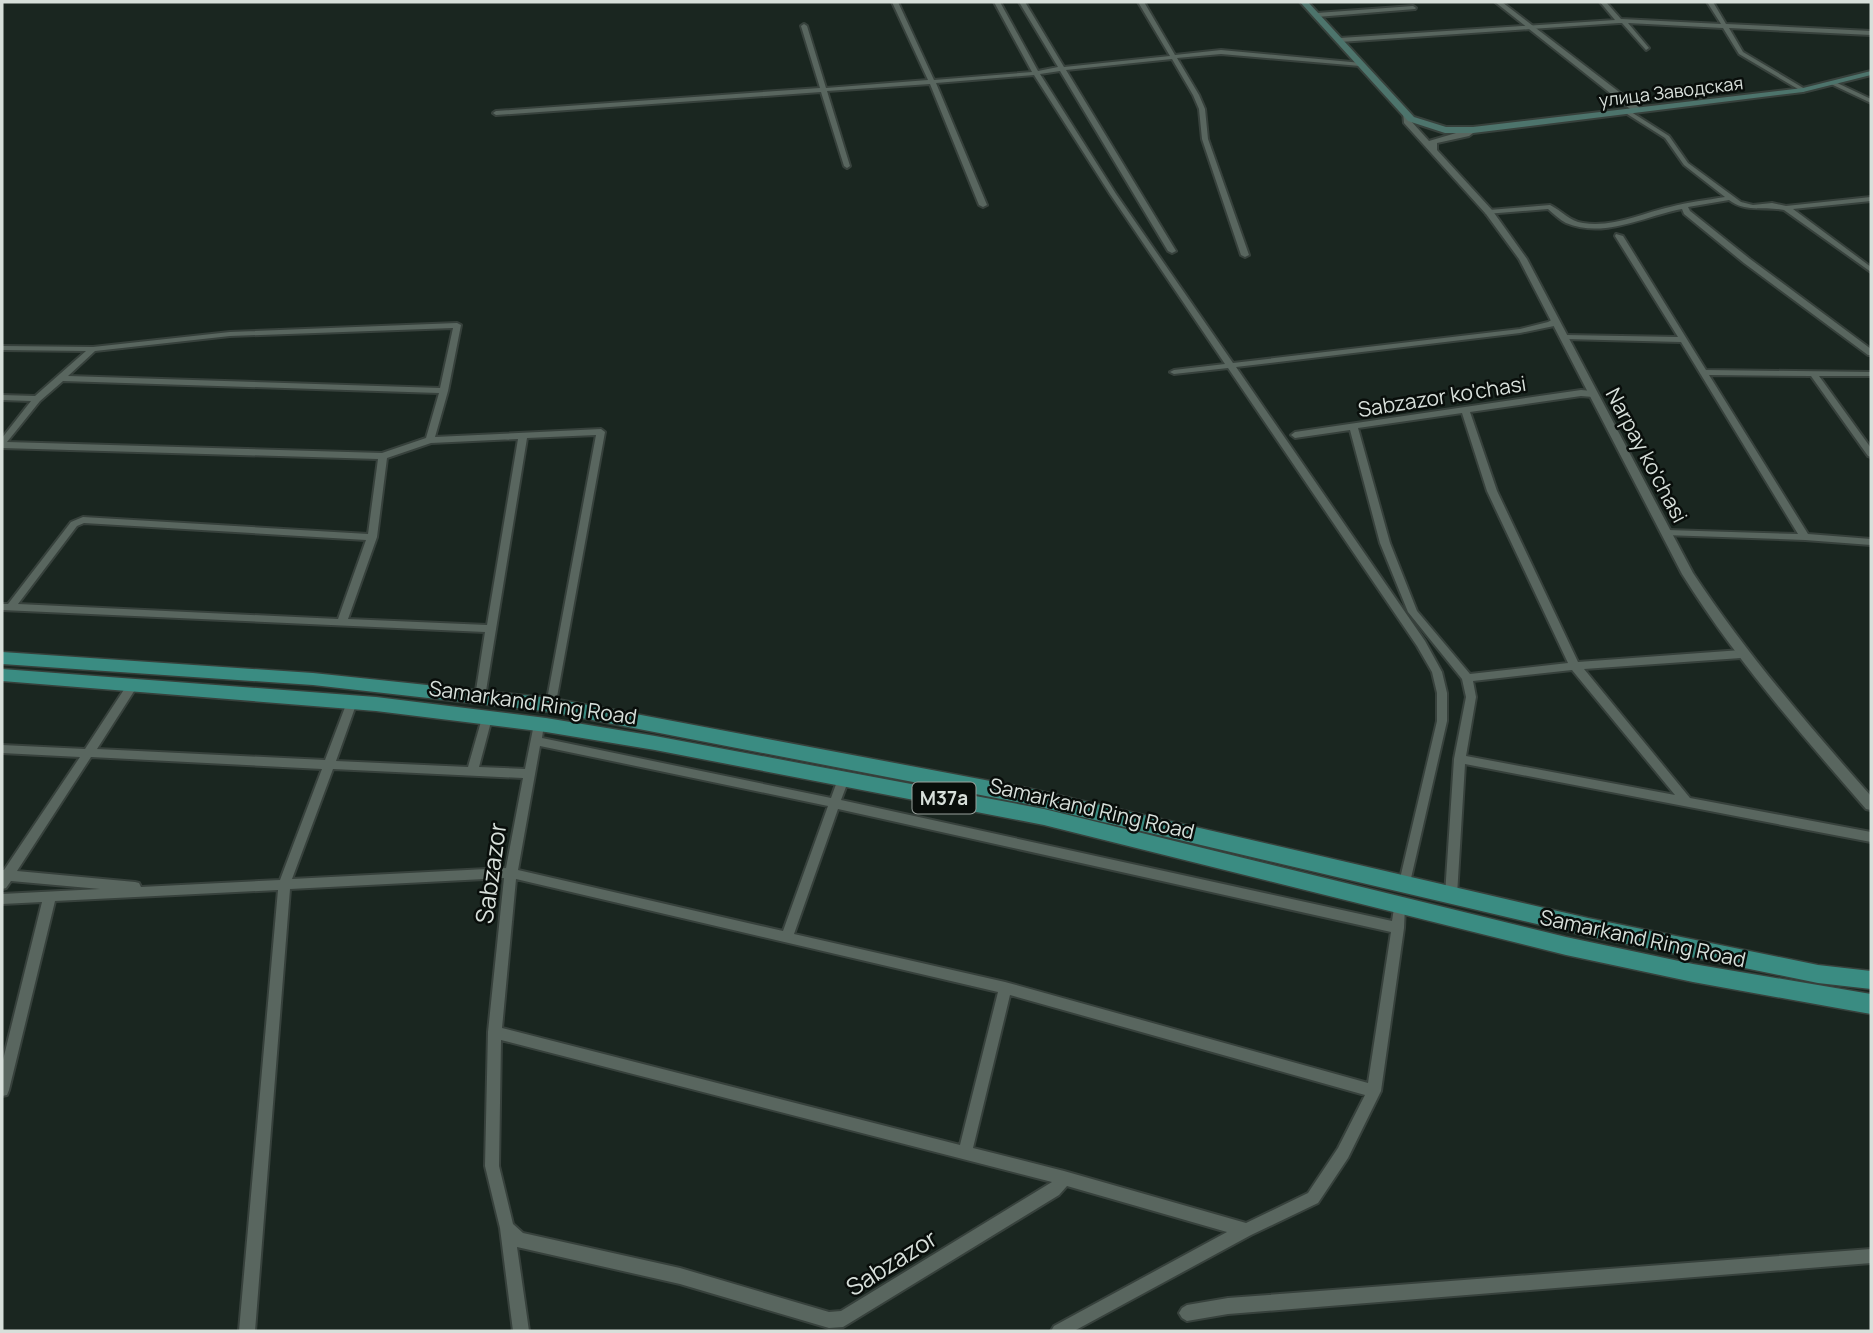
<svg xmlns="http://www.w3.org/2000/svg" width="1873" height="1333" viewBox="0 0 1873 1333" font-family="Manrope,sans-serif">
  <rect width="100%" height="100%" fill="#1a2620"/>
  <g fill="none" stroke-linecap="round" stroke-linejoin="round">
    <g stroke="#37413c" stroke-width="4">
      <g id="minor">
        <polygon points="892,2 898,2 934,80 1032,72 994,2 1000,2 1038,71 1058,67 1019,2 1025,2 1064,67 1170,56 1138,2 1144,2 1175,55 1221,50 1362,63 1363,64 1360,66 1221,54 1177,58 1199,95 1205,109 1208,139 1249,255 1245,257 1241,255 1202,139 1199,109 1193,95 1172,59 1066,70 1176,251 1172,253 1168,251 1060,71 1040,74 1116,194 1233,363 1520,329 1548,322 1555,318 1559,320 1554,326 1520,333 1236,367 1425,641 1442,672 1447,693 1447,721 1409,887 1405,888 1401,887 1399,883 1437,721 1437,693 1432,672 1417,646 1228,368 1174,374 1170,372 1174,370 1225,364 1110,194 1034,75 936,83 987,205 983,207 979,205 930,84 827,91 850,166 847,168 844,166 821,92 496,115 493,113 496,111 820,88 801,26 804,24 807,26 826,88 928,80"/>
        <polygon points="1600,2 1606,2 1621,19 1721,24 1707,2 1713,2 1726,24 1871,31 1871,35 1729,28 1743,52 1805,89 1806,90 1803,92 1739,54 1723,28 1628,23 1649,48 1646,50 1622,23 1619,23 1340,42 1337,40 1340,38 1615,20"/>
        <polygon points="1413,6 1416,8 1415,9 1317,17 1314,15 1317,13"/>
        <polygon points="1831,82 1835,82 1871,99 1871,103 1831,84"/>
        <path d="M 1624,110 L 1628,110 L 1669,136 L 1688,163 L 1741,202 L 1753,205 L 1772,203 L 1786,206 L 1871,197 L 1871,201 L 1793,209 L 1871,267 L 1871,272 L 1784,210 C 1765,206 1746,213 1729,200 L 1688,207 L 1690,211 L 1750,259 L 1871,349 L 1871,355 L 1868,355 L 1744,263 L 1684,214 L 1682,209 C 1645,216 1604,239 1566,223 C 1560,220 1554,214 1548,209 L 1486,214 L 1485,212 L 1489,210 L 1550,205 C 1562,211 1569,221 1583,223 C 1613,228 1642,213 1670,207 C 1688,202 1707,200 1725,197 L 1684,165 L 1665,138 L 1624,112 Z"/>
        <polygon points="1616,234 1623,236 1706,370 1871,372 1871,376 1819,376 1871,448 1871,457 1868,456 1811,376 1709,375 1808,534 1871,539 1871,545 1805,540 1664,535 1662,533 1667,530 1798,534 1681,342 1565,339 1561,337 1565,335 1678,337 1615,236"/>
        <path d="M 457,323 L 461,325 L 448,391 L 435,437 L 601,429 L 605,432 L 555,708 L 547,708 L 546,705 L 596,435 L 527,438 L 485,697 L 484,700 L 476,700 L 475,697 L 485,632 L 2,610 L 2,604 L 8,604 L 71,522 L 83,517 L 368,534 L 378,459 L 2,448 L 2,438 L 31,401 L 2,400 L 2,395 L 35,396 L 86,351 L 2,350 L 2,346 L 93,347 L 230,332 ZM 453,328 L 440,388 L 68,376 L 95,351 L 230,336 ZM 63,381 L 439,393 L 426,438 L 382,453 L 7,442 L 40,401 ZM 518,439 L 487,625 L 348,619 L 377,537 L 387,458 L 431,443 ZM 84,523 L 366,540 L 338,619 L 18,604 L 77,526 Z"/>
        <path d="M 1581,390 L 1593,391 L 1597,394 L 1593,397 L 1581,396 L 1470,412 L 1497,491 L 1578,662 L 1741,650 L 1745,651 L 1746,654 L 1745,657 L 1741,658 L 1584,669 L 1690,798 L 1871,832 L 1871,842 L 1465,764 L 1457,895 L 1455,899 L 1451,900 L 1447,899 L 1445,895 L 1454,759 L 1466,697 L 1462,679 L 1408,612 L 1380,543 L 1350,430 L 1295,438 L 1291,435 L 1295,432 ZM 1462,413 L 1487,491 L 1568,663 L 1470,674 L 1417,611 L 1390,543 L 1358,428 ZM 1572,670 L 1675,795 L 1466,756 L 1476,697 L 1473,681 Z"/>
        <path d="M 133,681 L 138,685 L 97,749 L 325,760 L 347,702 L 348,699 L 356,699 L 357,702 L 336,761 L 468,767 L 482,718 L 483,715 L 491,715 L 492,718 L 479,767 L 525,769 L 534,724 L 535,721 L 543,721 L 544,724 L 542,738 L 831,798 L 839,776 L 847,776 L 849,779 L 841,800 L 1392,921 L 1395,902 L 1399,901 L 1403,902 L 1405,906 L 1404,928 L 1381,1091 L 1348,1158 L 1318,1203 L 1251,1235 L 1074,1331 L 1051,1331 L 1054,1326 L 1227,1232 L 1067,1186 L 1059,1195 L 848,1324 L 843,1327 L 829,1328 L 680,1284 L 517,1247 L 529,1331 L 513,1331 L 500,1228 L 485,1166 L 488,1032 L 504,878 L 290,889 L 255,1331 L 239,1331 L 278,890 L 55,901 L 9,1090 L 7,1095 L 2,1096 L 2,1064 L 42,902 L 2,904 L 2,894 L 100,889 L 11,881 L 6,888 L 2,889 L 2,870 L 4,870 L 80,757 L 2,753 L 2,745 L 85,749 L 129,682 ZM 540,746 L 828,806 L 783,931 L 518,870 ZM 91,757 L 322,769 L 280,880 L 141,887 L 139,883 L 135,882 L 17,871 ZM 333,769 L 523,778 L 506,868 L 292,879 ZM 838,809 L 1391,932 L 1368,1083 L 1005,982 L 794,934 ZM 516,879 L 998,992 L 960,1145 L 502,1028 ZM 1010,995 L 1365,1095 L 1338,1148 L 1308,1193 L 1246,1223 L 1064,1171 L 973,1148 ZM 501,1040 L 1052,1182 L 841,1311 L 829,1312 L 680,1268 L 523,1233 L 513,1224 L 499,1166 Z"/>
        <polygon points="1871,1249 1871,1263 1228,1314 1187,1321 1182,1318 1179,1313 1182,1308 1187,1305 1228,1298"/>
      </g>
    </g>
    <g stroke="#37413c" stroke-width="4">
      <g id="tertiary">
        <polygon points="1495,2 1502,2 1640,108 1640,112 1634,112"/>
        <path d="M 1403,112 L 1409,112 L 1411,121 L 1429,141 L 1473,128 L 1477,130 L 1469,136 L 1437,143 L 1437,150 L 1492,210 L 1527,259 L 1693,573 C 1746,653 1808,725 1871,796 L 1871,810 L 1866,809 C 1801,734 1735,659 1682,574 L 1519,259 L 1486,214 L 1404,123 Z"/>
      </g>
    </g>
    <g stroke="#37413c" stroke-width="4">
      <polygon id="secondary" points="1300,2 1308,2 1414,117 1446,127 1473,127 1803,88 1871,71 1871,75 1803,92 1473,133 1445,133 1408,121"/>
    </g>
    <g stroke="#37413c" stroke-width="3">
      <g id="trunk">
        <polygon points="2,652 313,673 551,698 1027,788 1588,918 1818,965 1871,971 1871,989 1818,983 1588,936 1027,804 551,712 313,685 2,664"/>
        <polygon points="2,669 376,697 546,718 655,736 1044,809 1566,937 1693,964 1871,994 1871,1014 1693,982 1566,955 1044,825 655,750 546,732 376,711 2,681"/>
      </g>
    </g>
    <use href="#minor" fill="#59665f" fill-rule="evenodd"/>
    <use href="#tertiary" fill="#59665f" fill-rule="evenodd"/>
    <use href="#secondary" fill="#4d746c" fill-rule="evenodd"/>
    <use href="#trunk" fill="#3a8c82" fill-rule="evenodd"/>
  </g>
  <g text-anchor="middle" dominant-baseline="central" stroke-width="5" stroke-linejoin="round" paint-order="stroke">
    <g font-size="18" fill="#d7dfda" stroke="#090e0b">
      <text transform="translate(1671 91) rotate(-7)">улица Заводская</text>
    </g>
    <rect fill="#090e0b" stroke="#99a09c" stroke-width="2" x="912.5" y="782.5" width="63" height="31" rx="5"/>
    <g font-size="19" font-weight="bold" fill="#d7dfda">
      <text x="944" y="798">M37a</text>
    </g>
    <g font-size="21" fill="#d7dfda" stroke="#090e0b">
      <text transform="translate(1442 396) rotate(-9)">Sabzazor ko'chasi</text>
      <text transform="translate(1647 455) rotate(62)">Narpay ko'chasi</text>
      <text transform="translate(533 702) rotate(8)">Samarkand Ring Road</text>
      <text transform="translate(1092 808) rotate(13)">Samarkand Ring Road</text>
      <text transform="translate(1643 938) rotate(12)">Samarkand Ring Road</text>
    </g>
    <g font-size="24" fill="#d7dfda" stroke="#090e0b">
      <text transform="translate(490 873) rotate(-82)">Sabzazor</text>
      <text transform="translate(891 1262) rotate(-32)">Sabzazor</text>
    </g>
  </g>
  <rect width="1873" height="1333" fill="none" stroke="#d7dfda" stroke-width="7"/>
</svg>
